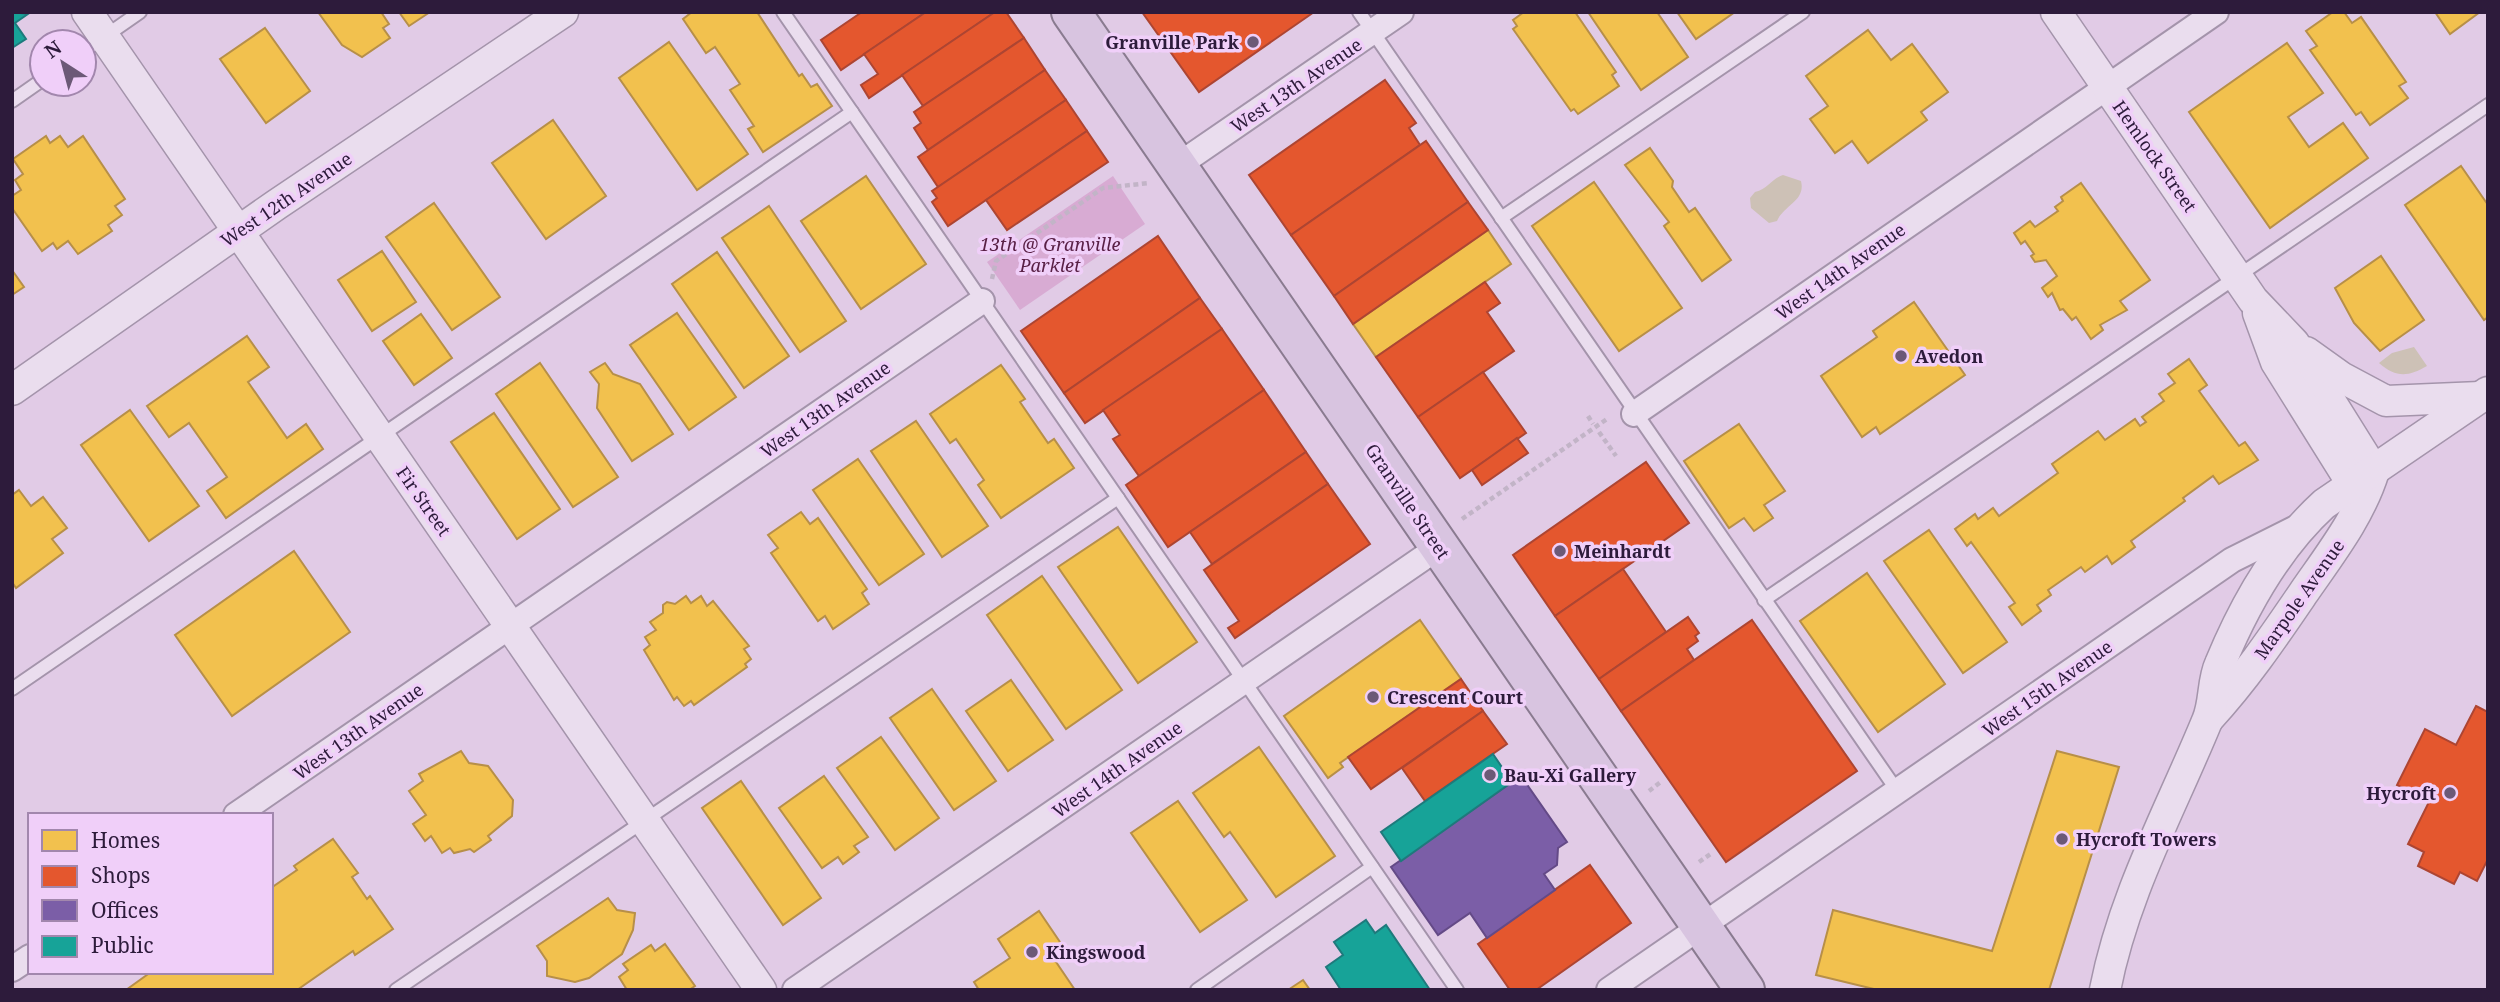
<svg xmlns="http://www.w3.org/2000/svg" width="2500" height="1002" viewBox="0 0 2500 1002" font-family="'Noto Serif',serif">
  <rect width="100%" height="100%" fill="#e1cbe6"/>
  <polygon fill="#d8abd3" points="1113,176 1145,224 1020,310 987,262"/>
  <g fill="#cdc1b6">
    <path d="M 1783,175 L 1801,181 C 1806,201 1784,205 1777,221 L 1769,223 L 1751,208 L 1750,198 L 1755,192 C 1768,189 1771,179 1783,175 Z"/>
    <path d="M 2414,347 L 2427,366 C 2408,377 2396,378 2379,363 L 2392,353 Z"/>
  </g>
  <g fill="#f2c14e" stroke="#b78f48" stroke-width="2">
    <polygon points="318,12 381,12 389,24 383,28 390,38 362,57 342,45"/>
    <polygon points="399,12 430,12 409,26"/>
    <polygon points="692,12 757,12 799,76 802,74 811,87 817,84 832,106 763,152 748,129 754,126 730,90 740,84 715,47 706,53 683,19"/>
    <polygon points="1524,12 1575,12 1616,72 1612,75 1619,86 1578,114 1574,109 1571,111 1513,29 1517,26 1513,20"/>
    <polygon points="1588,12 1657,12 1688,57 1641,90"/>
    <polygon points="1677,12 1735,12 1696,39"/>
    <polygon points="2333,12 2344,12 2352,23 2361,17 2406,82 2399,86 2408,98 2370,125 2361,112 2356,115 2310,50 2317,46 2306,31"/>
    <polygon points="2435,12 2480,12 2450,34"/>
    <polygon points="265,28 310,91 266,123 220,59"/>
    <polygon points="1868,30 1891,60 1912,44 1948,92 1921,112 1927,120 1868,163 1852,141 1835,153 1810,119 1828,106 1806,76"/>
    <polygon points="669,42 748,154 697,190 619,78"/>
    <polygon points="2287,43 2323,93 2288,117 2309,147 2343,123 2368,158 2270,228 2189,112"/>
    <polygon points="553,120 606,196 546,239 492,163"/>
    <polygon points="46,136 50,143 60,136 68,147 83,136 125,199 115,206 122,215 108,225 112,231 78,254 68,241 57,249 53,243 42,251 12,208 12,196 21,190 15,180 23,174 13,159"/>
    <polygon points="1650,148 1673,181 1672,187 1689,212 1695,208 1731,260 1702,281 1664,226 1669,222 1625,165"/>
    <polygon points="2461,166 2488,205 2488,317 2484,320 2405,205"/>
    <polygon points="866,176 926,264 861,309 801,221"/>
    <polygon points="1594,182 1682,308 1619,351 1532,226"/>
    <polygon points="2081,183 2150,280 2120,301 2127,310 2100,325 2103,330 2091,339 2076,317 2072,320 2063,309 2060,310 2052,293 2048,297 2042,288 2057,276 2046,260 2035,262 2031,256 2034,254 2025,241 2021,244 2014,233 2030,221 2035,227 2058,211 2055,207 2063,201 2061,197"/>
    <polygon points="434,203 500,297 452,330 386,237"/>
    <polygon points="769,206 846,321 800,352 722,238"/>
    <polygon points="1488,230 1511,264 1376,357 1353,324"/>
    <polygon points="382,251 416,302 372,331 338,280"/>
    <polygon points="717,252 789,356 744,388 672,284"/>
    <polygon points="2381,256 2424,320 2380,351 2354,323 2335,288"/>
    <polygon points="12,270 24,287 12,295"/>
    <polygon points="1914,302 1965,375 1880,434 1876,427 1862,437 1821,376 1877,337 1873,331"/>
    <polygon points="677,313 736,397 689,430 630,345"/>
    <polygon points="421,314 452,358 414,385 383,341"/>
    <polygon points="247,336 269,367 248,382 287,438 306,424 323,449 226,518 207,491 227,477 189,423 169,437 147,406"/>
    <polygon points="2189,359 2207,385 2199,391 2239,446 2245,442 2258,460 2219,484 2213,476 2183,498 2185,501 2131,541 2135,547 2112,564 2107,556 2085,572 2081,567 2048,590 2051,595 2037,605 2041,611 2022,625 2009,607 2015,603 1971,542 1967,546 1955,529 1975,514 1978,519 1993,508 1999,516 2058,473 2052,464 2098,431 2105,440 2135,419 2140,426 2146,422 2142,417 2164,401 2159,394 2175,383 2168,374"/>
    <polygon points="540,363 618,477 573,507 496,394"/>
    <polygon points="605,363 613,374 640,384 673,434 632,461 597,408 599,384 590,372"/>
    <polygon points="1001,365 1025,399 1020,402 1048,443 1054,439 1074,468 1001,518 978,485 984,480 956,439 950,443 930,414"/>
    <polygon points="130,410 199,506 149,541 81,445"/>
    <polygon points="494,413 560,509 517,539 451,442"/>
    <polygon points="916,421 988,526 942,557 871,451"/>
    <polygon points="1739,424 1785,491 1764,505 1773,518 1754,531 1744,518 1729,528 1684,461"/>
    <polygon points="858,459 924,554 879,585 813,490"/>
    <polygon points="19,490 31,506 43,497 67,528 52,539 63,553 16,588 12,582 12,495"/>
    <polygon points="801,512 810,524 818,518 867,589 862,593 869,604 833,629 825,616 818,621 771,553 778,548 768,535"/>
    <polygon points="1118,527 1197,642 1138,683 1058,567"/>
    <polygon points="1929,530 2007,642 1963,673 1884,561"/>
    <polygon points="294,551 350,632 232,716 175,635"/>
    <polygon points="1867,573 1945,684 1878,732 1800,621"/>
    <polygon points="1042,576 1122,690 1066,729 987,615"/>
    <polygon points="686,596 691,603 701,596 707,606 713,601 749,646 744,649 751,659 745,664 747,667 694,705 691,701 684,706 677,697 674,700 644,650 650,645 645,637 656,630 650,622 663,613 663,605 667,602 675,604"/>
    <polygon points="1420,620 1461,679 1340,763 1343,767 1328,778 1284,716"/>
    <polygon points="1011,680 1053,740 1008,771 966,711"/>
    <polygon points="932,689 996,781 954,810 890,718"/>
    <polygon points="881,737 939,818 895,850 837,768"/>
    <polygon points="1259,747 1335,856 1276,897 1230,832 1224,837 1193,793"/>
    <polygon points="461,751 469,763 488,766 513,800 512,816 488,836 491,840 474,852 470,849 454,853 450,848 442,853 431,836 425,841 413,824 426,815 409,791 423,781 419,774"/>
    <polygon points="2057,751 2119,767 2049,990 1878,990 1816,975 1833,910 1992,951"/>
    <polygon points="824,776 868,837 854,846 859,852 843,864 838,857 822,868 779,808"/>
    <polygon points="741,781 821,898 783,925 702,808"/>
    <polygon points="1178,801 1247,900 1200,932 1131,833"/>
    <polygon points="333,839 358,873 352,877 367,899 370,896 393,929 355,955 353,951 297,990 126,990 151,972 271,972 271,888 297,870 294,866"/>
    <polygon points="608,898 617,910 635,913 633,930 622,954 589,978 575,982 547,976 547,961 537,946"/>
    <polygon points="1039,911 1064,948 1052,956 1075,990 979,990 974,982 1010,958 998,939"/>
    <polygon points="665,944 695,986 689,990 627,990 619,977 628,970 623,964 651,945 655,951"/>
    <polygon points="1303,980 1310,990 1288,990"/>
  </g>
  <g fill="#e4572e" stroke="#ad4532" stroke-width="2">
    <polygon points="862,12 926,12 841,70 821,40"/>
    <polygon points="926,12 995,12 869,98 861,85 878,74 864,54"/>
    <polygon points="995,12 1006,12 1024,38 923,106 902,75"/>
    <polygon points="1142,12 1314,12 1199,92"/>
    <polygon points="1024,38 1045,70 928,150 914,128 921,123 914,112"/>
    <polygon points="1045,70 1066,100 938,187 918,157"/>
    <polygon points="1385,80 1416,123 1409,128 1420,145 1291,235 1249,175"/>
    <polygon points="1066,100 1087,131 948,226 932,202 937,198 932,191"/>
    <polygon points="1087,131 1108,162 1007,230 986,200"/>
    <polygon points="1426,141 1468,202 1334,296 1291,235"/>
    <polygon points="1468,202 1488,230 1353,324 1334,296"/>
    <polygon points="1158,236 1200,298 1064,393 1021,331"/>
    <polygon points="1485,282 1500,303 1487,312 1514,351 1418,417 1376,357"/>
    <polygon points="1200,298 1222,329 1085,423 1064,393"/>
    <polygon points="1222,329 1264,390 1139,476 1113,439 1120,435 1103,410"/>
    <polygon points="1483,372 1526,433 1460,478 1418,417"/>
    <polygon points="1264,390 1306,452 1168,547 1126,485"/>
    <polygon points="1517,438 1528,453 1482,485 1472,470"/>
    <polygon points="1306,452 1328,484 1212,564 1190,532"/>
    <polygon points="1646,462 1689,523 1555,616 1513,555"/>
    <polygon points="1328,484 1370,544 1235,638 1228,628 1239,621 1204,570"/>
    <polygon points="1623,569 1666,632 1599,679 1555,616"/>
    <polygon points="1688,617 1699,633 1695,636 1698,641 1687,649 1694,660 1621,711 1599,679"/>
    <polygon points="1752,620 1857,771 1726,862 1621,711"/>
    <polygon points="1461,679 1483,711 1371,789 1348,757"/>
    <polygon points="2476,706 2488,712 2488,859 2477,881 2460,872 2454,884 2418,866 2424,852 2408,844 2429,802 2397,785 2425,729 2456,745"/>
    <polygon points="1483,711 1507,744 1425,801 1402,768"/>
    <polygon points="1590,865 1631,923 1536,990 1510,990 1478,944"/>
  </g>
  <polygon fill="#7b5ea7" stroke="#644a87" stroke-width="2" points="1521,776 1567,842 1558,848 1557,865 1544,874 1555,890 1487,938 1470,913 1438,935 1391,867"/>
  <g fill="#17a398" stroke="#1e7a7c" stroke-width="2">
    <polygon points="12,12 28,14 15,23 26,39 12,48"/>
    <polygon points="1493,754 1512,782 1401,861 1381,832"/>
    <polygon points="1366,920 1375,933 1386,925 1430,990 1341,990 1326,967 1343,955 1334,942"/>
  </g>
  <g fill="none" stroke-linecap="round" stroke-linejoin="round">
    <g stroke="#a494ab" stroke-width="16">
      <g id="service">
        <polyline points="783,12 1457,990"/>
        <polyline points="1359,12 1898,792"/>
        <polyline points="84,51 140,12"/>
        <polyline points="12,101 42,80"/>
        <polyline points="1501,218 1803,12"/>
        <polyline points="1764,600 2488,105"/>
        <polyline points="12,689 852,112"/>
        <polyline points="396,990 1118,498"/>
        <polyline points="1197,990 1372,867"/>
      </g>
    </g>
    <g stroke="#a494ab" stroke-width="28">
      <g id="minor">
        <polyline points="1177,166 1401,12"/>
        <polyline points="1634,414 2216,12"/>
        <polyline points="236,815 982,301"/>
        <polyline points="12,969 30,957"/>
        <polyline points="795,990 1439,547"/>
        <polyline points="1609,990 2232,560 2300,526"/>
      </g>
    </g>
    <g stroke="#a494ab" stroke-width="33">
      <g id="tertiary">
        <polyline points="87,12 761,990"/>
        <polyline points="2056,12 2253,300 2294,343 2374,471"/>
        <polyline points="2258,313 2276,362 2361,498"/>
        <polyline points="2306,352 2341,377 2386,401 2480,397"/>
        <polyline points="12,390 276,205 563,12"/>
        <path d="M 2209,718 C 2245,679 2274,636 2304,592 C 2331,553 2360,516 2374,471"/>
        <path d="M 2105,990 C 2124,893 2170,811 2207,721 C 2215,703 2212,681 2220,664 C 2244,606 2278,546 2324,504 L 2488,392"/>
      </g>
    </g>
    <g stroke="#8a7b90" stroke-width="42">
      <polyline id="trunk" points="1071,12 1745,990"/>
    </g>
    <g stroke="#c2b4c7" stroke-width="4.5" stroke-dasharray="5 3.5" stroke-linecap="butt">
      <polyline points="992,279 996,261 1103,188 1149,183"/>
      <polyline points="1588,416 1593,424"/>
      <polyline points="1599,432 1616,456"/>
      <polyline points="1462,519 1607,419"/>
      <polyline points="1649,791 1662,781"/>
      <polyline points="1699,862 1712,853"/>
    </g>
    <use href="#service" stroke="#eaddee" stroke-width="12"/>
    <use href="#minor" stroke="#eaddee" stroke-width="24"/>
    <use href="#tertiary" stroke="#eaddee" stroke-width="30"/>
    <use href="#trunk" stroke="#d8c4e0" stroke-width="38"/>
  </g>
  <g fill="#6c5977" stroke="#f0cff9" stroke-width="2.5">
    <circle cx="1253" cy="42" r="7"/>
    <circle cx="1901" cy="356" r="7"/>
    <circle cx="1560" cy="551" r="7"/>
    <circle cx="1373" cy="697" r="7"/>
    <circle cx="1490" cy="775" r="7"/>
    <circle cx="2450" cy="793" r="7"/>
    <circle cx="2062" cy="839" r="7"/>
    <circle cx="1032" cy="952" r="7"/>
  </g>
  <g text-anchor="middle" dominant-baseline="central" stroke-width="7" stroke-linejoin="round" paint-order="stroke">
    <g font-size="18" font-weight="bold" fill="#2d1b3b" stroke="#f0cff9" text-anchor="start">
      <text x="1239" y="42" text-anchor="end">Granville Park</text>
      <text x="1915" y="356">Avedon</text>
      <text x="1574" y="551">Meinhardt</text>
      <text x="1387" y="697">Crescent Court</text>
      <text x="1504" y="775">Bau-Xi Gallery</text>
      <text x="2436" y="793" text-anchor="end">Hycroft</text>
      <text x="2076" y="839">Hycroft Towers</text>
      <text x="1046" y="952">Kingswood</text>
    </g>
    <g font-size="18" fill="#2d1b3b" stroke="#f0cff9">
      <text transform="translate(1296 85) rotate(-34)">West 13th Avenue</text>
      <text transform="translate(2155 156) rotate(55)">Hemlock Street</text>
      <text transform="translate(286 199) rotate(-34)">West 12th Avenue</text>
      <text transform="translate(1840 271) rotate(-35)">West 14th Avenue</text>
      <text transform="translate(825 409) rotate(-35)">West 13th Avenue</text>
      <text transform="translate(424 501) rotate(55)">Fir Street</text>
      <text transform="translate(1408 501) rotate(56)">Granville Street</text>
      <text transform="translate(2299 599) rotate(-55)">Marpole Avenue</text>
      <text transform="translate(2047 688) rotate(-35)">West 15th Avenue</text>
      <text transform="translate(358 731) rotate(-35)">West 13th Avenue</text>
      <text transform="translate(1117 769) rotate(-35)">West 14th Avenue</text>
    </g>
    <g font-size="18" font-style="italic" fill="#592046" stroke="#f0cff9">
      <text x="1050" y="244">13th @ Granville<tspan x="1050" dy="21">Parklet</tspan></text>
    </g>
  </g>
  <rect width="2500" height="1002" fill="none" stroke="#2d1b3b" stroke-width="28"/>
  <rect x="28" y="813" width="245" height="161" fill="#f0cff9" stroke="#a287ad" stroke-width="2"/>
  <rect x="42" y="830" width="35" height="21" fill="#f2c14e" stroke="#a287ad" stroke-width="2"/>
  <text x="91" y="848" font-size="21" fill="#2d1b3b">Homes</text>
  <rect x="42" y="866" width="35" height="21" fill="#e4572e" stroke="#a287ad" stroke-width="2"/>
  <text x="91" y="883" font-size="21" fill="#2d1b3b">Shops</text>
  <rect x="42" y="900" width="35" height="21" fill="#7b5ea7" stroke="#a287ad" stroke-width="2"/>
  <text x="91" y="918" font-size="21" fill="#2d1b3b">Offices</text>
  <rect x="42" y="936" width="35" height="21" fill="#17a398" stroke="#a287ad" stroke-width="2"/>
  <text x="91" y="953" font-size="21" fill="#2d1b3b">Public</text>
  <g transform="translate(63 63) rotate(324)"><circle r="33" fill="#f0cff9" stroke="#a287ad" stroke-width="2"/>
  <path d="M0-5L12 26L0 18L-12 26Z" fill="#6c5977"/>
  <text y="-10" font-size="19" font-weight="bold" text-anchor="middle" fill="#2d1b3b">N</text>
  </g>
</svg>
